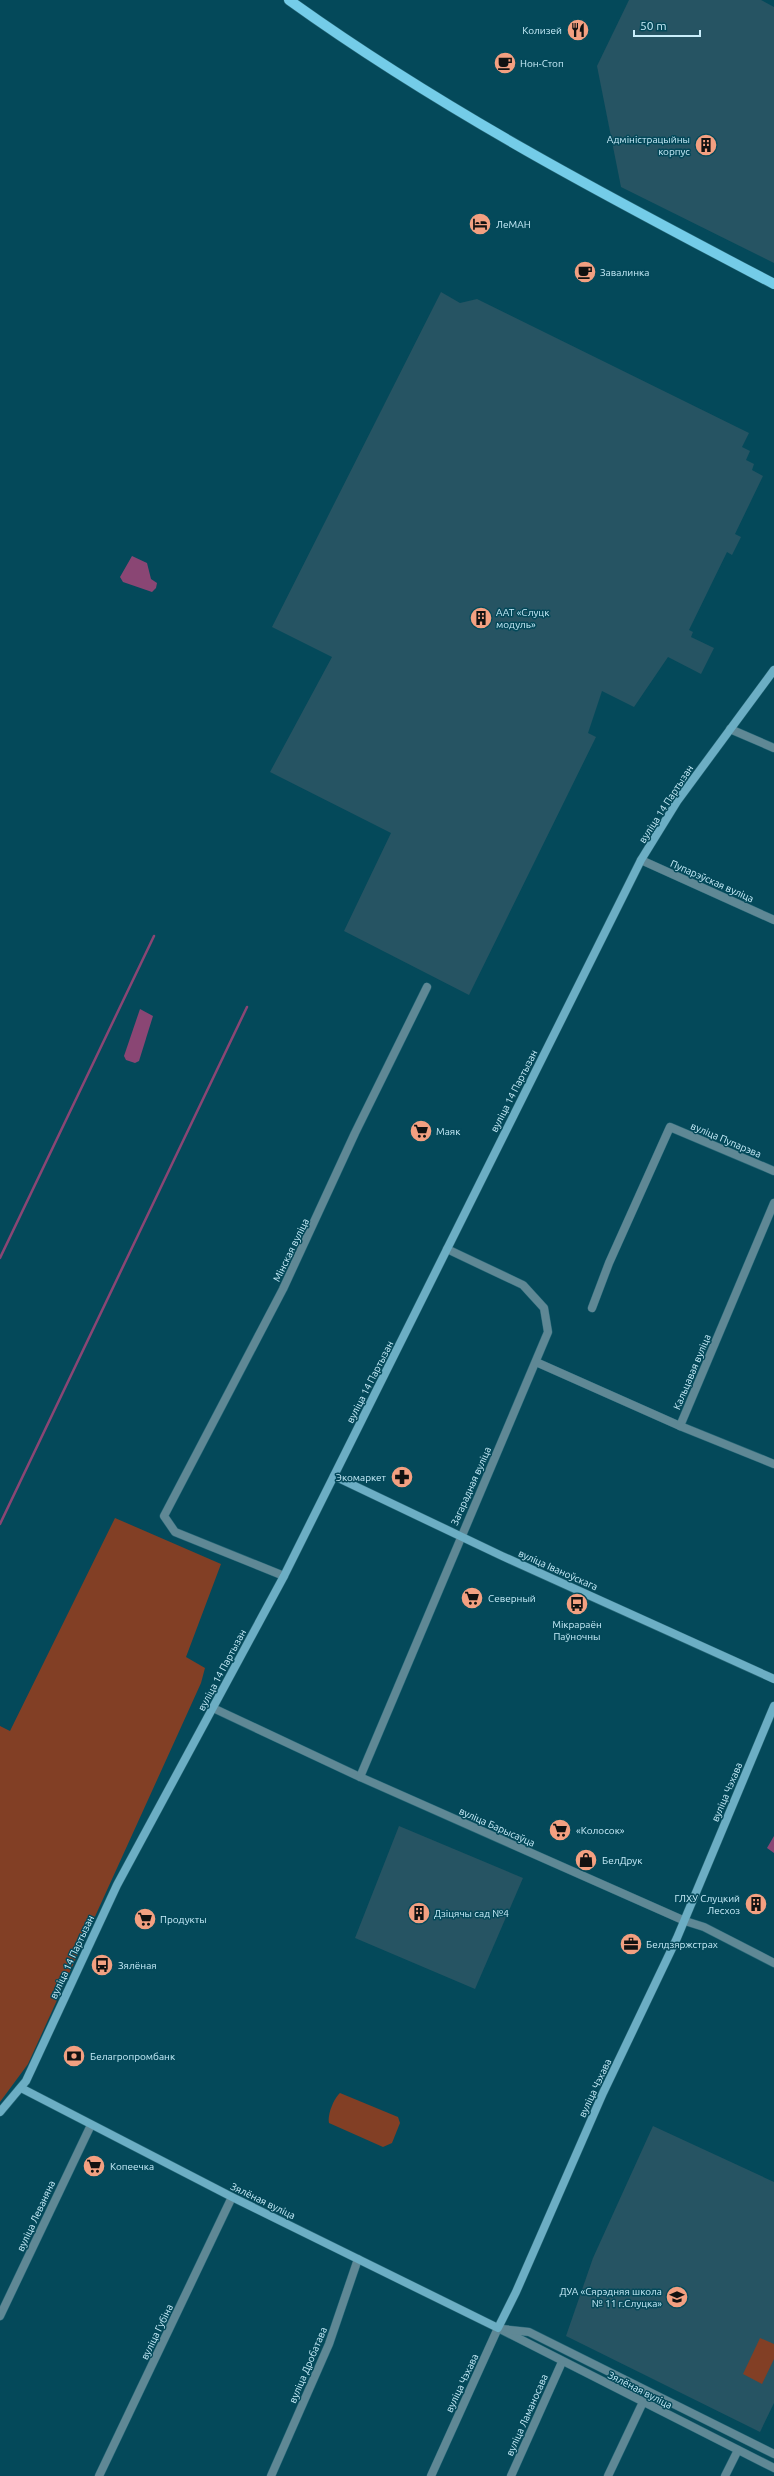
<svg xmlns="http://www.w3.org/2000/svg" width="774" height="2476" viewBox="0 0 774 2476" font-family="Ubuntu,sans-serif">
  <rect width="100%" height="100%" fill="#04495a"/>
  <g fill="#265463">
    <polygon points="629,0 761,0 774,7 774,263 621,187 597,66"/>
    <polygon points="441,292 460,303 477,299 749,433 742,447 750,451 746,460 754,464 752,470 763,476 735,534 741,537 732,555 727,552 689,630 693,632 691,637 714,648 701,674 668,657 634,707 602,691 588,733 596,737 469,995 344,931 391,833 270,772 332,657 272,627"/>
    <polygon points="399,1826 523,1878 475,1989 355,1938"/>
    <polygon points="653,2126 774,2182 774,2403 760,2432 566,2336 593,2258"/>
  </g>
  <g fill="#823f25">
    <polygon points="115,1518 221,1564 186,1657 205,1668 201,1683 177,1736 28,2064 0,2102 0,1726 10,1731"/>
    <path d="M 340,2093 L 398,2117 L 400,2123 L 392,2143 L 383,2147 L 329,2123 C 327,2115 334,2098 340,2093 Z"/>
    <polygon points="760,2338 774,2344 774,2359 762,2384 743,2374"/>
  </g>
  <g fill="#8a4674">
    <polygon points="132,556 147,563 151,579 157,583 156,588 152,592 123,582 120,577"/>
    <polygon points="140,1009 153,1016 139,1061 135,1063 126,1060 124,1056"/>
    <polygon points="774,1836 774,1853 767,1848"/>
  </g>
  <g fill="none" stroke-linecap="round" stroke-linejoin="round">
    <g stroke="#8a4674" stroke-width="2.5">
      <polyline points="0,1258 154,936"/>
      <polyline points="0,1524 247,1007"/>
    </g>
    <g stroke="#276777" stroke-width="9">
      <g id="minor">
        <polyline points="730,729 774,748"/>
        <polyline points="641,860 774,920"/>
        <polyline points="592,1308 609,1263 670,1127 774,1171"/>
        <polyline points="536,1362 680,1426 774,1203"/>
        <polyline points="680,1426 774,1464"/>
        <polyline points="284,1576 175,1532 164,1516 283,1289 355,1133 427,987"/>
        <polyline points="213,1708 360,1777 685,1921"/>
        <polyline points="360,1777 548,1332 544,1308 523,1285 447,1249"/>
        <polyline points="0,2316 91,2125"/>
        <polyline points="99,2476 232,2197"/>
        <polyline points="271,2476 329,2344 358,2259"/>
        <polyline points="431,2476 498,2328"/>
        <polyline points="511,2476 562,2362"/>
        <polyline points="725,2476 738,2450"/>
      </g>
    </g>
    <g stroke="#276777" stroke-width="9">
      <g id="tertiary">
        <polyline points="685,1921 704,1927 774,1963"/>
        <polyline points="498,2328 774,2468"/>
        <polyline points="502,2329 529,2332 774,2454"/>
        <polyline points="608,2476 643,2402"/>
      </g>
    </g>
    <g stroke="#276777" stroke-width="9">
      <g id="secondary">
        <polyline points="334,1476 502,1556 774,1679"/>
        <polyline points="21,2088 232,2197 498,2328 516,2292 603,2093 677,1938 774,1706"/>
        <polyline points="0,2112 26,2081 117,1885 284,1576 641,860 678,800 774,670"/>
      </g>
    </g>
    <g stroke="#276777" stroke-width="11">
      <path id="primary" d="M 289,0 C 442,110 608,197 774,284"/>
    </g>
    <use href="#minor" stroke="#5f8895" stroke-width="8"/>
    <use href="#tertiary" stroke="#5f8895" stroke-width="8"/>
    <use href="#secondary" stroke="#6caec4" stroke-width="8"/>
    <use href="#primary" stroke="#74cce8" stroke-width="10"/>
  </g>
  <defs>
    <g id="restaurant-disc" transform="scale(1.15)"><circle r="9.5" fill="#f3a081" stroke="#04495a"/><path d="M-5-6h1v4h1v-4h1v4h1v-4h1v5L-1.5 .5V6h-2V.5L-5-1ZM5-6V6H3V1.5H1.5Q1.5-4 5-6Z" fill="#111"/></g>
    <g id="cafe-disc" transform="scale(1.15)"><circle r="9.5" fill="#f3a081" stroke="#04495a"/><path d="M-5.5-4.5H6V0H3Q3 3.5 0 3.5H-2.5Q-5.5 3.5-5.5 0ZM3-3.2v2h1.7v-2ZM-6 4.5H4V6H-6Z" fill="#111"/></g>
    <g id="building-disc" transform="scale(1.15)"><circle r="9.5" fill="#f3a081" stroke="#04495a"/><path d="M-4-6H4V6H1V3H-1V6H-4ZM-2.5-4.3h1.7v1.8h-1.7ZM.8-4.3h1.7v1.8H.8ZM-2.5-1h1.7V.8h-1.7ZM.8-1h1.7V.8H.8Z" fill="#111"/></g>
    <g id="hotel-disc" transform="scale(1.15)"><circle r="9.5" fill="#f3a081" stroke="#04495a"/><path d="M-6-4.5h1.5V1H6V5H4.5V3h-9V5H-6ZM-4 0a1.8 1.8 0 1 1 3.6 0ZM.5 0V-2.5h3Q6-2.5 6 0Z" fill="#111"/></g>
    <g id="supermarket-disc" transform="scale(1.15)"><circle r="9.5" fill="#f3a081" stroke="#04495a"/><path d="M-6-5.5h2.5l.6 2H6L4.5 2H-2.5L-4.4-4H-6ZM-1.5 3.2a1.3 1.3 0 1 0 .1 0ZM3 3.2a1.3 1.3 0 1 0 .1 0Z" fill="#111"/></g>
    <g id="pharmacy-disc" transform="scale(1.15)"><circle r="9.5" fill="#f3a081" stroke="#04495a"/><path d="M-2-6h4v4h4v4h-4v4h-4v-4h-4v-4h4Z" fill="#111"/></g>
    <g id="bus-disc" transform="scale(1.15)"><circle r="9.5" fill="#f3a081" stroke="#04495a"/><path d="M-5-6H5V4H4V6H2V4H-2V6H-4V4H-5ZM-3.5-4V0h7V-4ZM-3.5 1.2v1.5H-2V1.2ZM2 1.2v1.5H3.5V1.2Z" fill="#111"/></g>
    <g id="shop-disc" transform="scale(1.15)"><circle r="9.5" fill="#f3a081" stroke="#04495a"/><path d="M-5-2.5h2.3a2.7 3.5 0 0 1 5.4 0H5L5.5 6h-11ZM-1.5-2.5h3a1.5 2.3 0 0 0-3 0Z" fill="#111"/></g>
    <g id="office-disc" transform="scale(1.15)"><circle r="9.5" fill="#f3a081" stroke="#04495a"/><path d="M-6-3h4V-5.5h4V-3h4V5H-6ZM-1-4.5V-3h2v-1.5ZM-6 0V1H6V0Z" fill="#111"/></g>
    <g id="bank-disc" transform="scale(1.15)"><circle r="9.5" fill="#f3a081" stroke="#04495a"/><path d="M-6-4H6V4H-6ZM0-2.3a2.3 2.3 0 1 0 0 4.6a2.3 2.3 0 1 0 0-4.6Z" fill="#111"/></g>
    <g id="school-disc" transform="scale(1.15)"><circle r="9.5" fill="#f3a081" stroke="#04495a"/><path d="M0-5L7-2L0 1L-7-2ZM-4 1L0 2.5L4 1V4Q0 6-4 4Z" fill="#111"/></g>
  </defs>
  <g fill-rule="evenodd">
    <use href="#restaurant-disc" x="578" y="30"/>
    <use href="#cafe-disc" x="505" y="63"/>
    <use href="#building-disc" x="706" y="145"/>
    <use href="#hotel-disc" x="480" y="224"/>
    <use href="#cafe-disc" x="585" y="272"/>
    <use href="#building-disc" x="481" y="618"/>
    <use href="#supermarket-disc" x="421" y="1131"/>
    <use href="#pharmacy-disc" x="402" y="1477"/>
    <use href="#supermarket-disc" x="472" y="1598"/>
    <use href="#bus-disc" x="577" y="1604"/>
    <use href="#supermarket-disc" x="560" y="1830"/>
    <use href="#shop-disc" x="586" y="1860"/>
    <use href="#building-disc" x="756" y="1904"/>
    <use href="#building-disc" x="419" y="1913"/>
    <use href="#supermarket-disc" x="145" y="1919"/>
    <use href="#office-disc" x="631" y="1944"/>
    <use href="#bus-disc" x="102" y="1965"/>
    <use href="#bank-disc" x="74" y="2056"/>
    <use href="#supermarket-disc" x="94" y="2166"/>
    <use href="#school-disc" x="677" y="2297"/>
  </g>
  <g text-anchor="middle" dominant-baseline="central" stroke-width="3" stroke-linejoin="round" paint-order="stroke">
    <g font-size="10" fill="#c9eefb" stroke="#04495a" text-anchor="start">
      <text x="562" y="30" text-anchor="end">Колизей</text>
      <text x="520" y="63">Нон-Стоп</text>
      <text x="690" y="139" text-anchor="end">Адміністрацыйны<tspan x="690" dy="12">корпус</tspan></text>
      <text x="496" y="224">ЛеМАН</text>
      <text x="600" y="272">Завалинка</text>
      <text x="496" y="612">ААТ «Слуцк<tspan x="496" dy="12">модуль»</tspan></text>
      <text x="436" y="1131">Маяк</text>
      <text x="386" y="1477" text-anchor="end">Экомаркет</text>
      <text x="488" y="1598">Северный</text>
      <text x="577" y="1624" text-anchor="middle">Мікрараён<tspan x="577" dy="12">Паўночны</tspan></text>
      <text x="576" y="1830">«Колосок»</text>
      <text x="602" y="1860">БелДрук</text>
      <text x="740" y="1898" text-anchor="end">ГЛХУ Слуцкий<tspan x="740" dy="12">Лесхоз</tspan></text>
      <text x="434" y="1913">Дзіцячы сад №4</text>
      <text x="160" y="1919">Продукты</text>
      <text x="646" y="1944">Белдзяржстрах</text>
      <text x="118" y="1965">Зялёная</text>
      <text x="90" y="2056">Белагропромбанк</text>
      <text x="110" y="2166">Копеечка</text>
      <text x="662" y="2291" text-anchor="end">ДУА «Сярэдняя школа<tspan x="662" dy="12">№ 11 г.Слуцка»</tspan></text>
    </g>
    <g font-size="10" fill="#c9eefb" stroke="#04495a">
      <text transform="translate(666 804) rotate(-57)">вуліца 14 Партызан</text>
      <text transform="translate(712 881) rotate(24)">Пупарэўская вуліца</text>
      <text transform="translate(514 1091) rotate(-63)">вуліца 14 Партызан</text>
      <text transform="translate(726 1140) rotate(23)">вуліца Пупарэва</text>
      <text transform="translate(291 1250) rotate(-64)">Мінская вуліца</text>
      <text transform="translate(692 1372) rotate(-67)">Кальцавая вуліца</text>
      <text transform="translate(370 1382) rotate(-63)">вуліца 14 Партызан</text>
      <text transform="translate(471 1486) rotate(-66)">Загарадная вуліца</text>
      <text transform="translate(558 1570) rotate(24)">вуліца Іваноўскага</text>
      <text transform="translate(222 1670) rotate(-62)">вуліца 14 Партызан</text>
      <text transform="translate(727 1792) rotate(-67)">вуліца Чэхава</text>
      <text transform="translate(497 1827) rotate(24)">вуліца Барысаўца</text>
      <text transform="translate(72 1957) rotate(-65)">вуліца 14 Партызан</text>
      <text transform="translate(595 2088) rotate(-65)">вуліца Чэхава</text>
      <text transform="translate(263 2201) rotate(26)">Зялёная вуліца</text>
      <text transform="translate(36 2216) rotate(-65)">вуліца Леваняна</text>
      <text transform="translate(157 2332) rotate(-64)">вуліца Губіна</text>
      <text transform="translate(308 2365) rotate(-67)">вуліца Дробатава</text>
      <text transform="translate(462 2383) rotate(-65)">вуліца Чэхава</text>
      <text transform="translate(640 2390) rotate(27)">Зялёная вуліца</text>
      <text transform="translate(527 2415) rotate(-66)">вуліца Ламаносава</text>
    </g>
  </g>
  <path d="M634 30v6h66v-6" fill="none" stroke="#c9eefb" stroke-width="2"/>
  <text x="640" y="30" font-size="12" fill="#c9eefb" stroke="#04495a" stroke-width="3" paint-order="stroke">50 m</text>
</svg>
